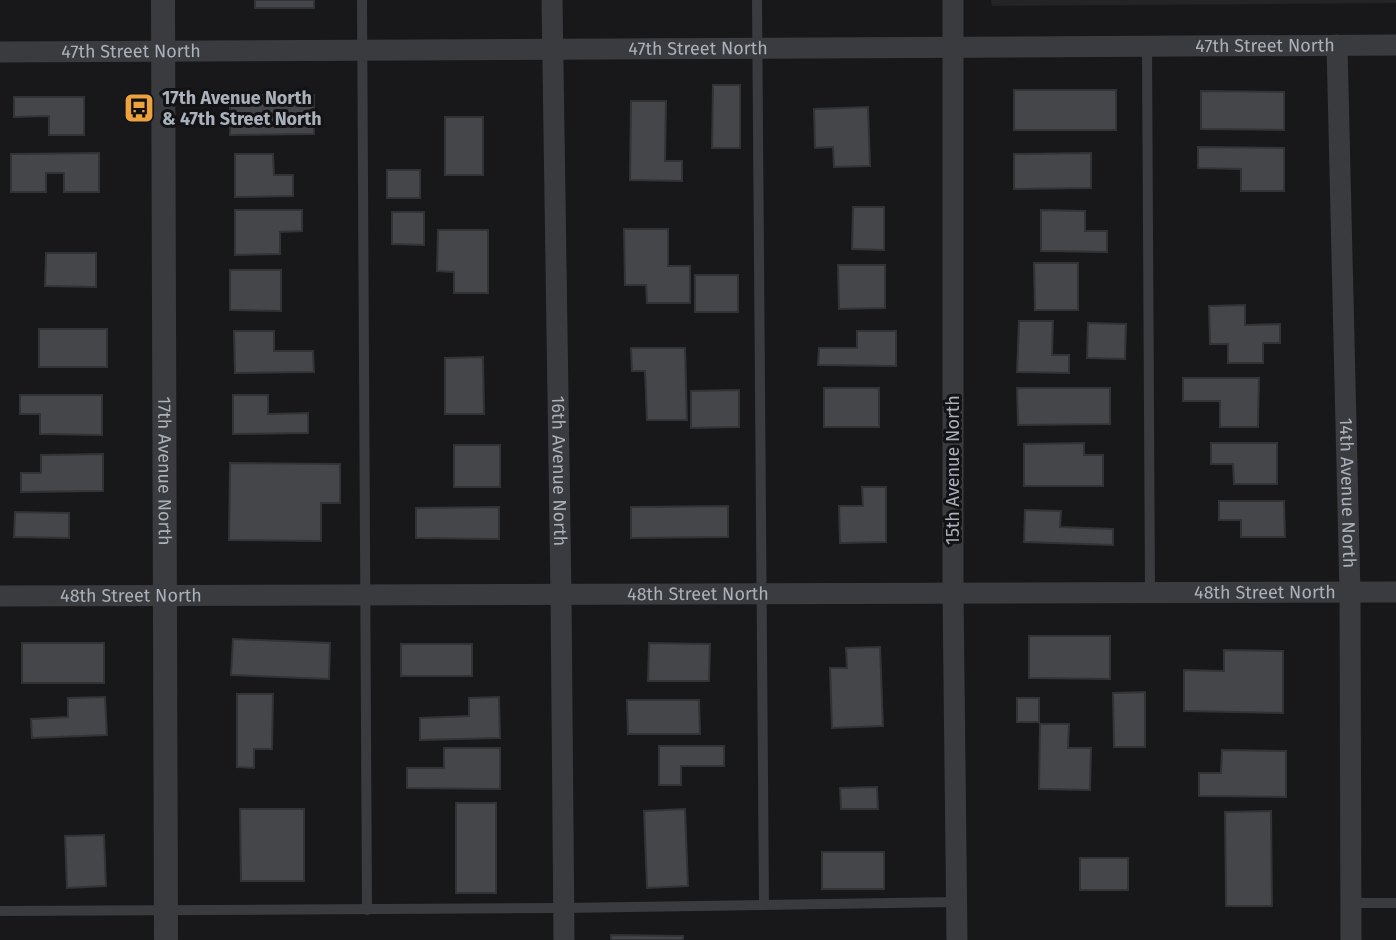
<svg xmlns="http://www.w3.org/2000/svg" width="1396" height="940" viewBox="0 0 1396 940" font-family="'Fira Sans',sans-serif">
  <rect width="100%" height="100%" fill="#18181a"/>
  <polygon fill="#242427" points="991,0 1396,0 1396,3 992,6"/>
  <g fill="#45464a" stroke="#323336" stroke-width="2">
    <rect x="255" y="0" width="59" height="8"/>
    <polygon points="713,85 740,85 740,148 712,148"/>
    <rect x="1014" y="90" width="102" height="40"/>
    <polygon points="1201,91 1284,92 1284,130 1201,129"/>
    <polygon points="230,95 314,95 314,134 230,135"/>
    <polygon points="14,97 84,97 84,135 49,135 49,116 14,117"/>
    <polygon points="631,101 666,101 665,161 682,161 682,181 630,180"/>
    <polygon points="868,107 870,166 834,167 833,147 815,148 814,109"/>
    <rect x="445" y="117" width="38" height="58"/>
    <polygon points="1198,147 1284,148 1284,191 1241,191 1241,169 1198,168"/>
    <polygon points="99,153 99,192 64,192 64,173 46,173 46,192 11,192 11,154"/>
    <polygon points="1091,153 1091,188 1014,189 1014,154"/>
    <polygon points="235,154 273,154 274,175 293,175 293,196 235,197"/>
    <rect x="387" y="170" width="33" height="28"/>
    <polygon points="853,207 884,207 884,250 852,249"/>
    <polygon points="235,210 302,210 302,231 280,232 280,254 235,255"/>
    <polygon points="1041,210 1085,211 1085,231 1107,231 1107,252 1041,251"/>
    <polygon points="392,212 424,212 424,245 392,244"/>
    <polygon points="624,229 668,229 668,266 690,266 690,303 647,303 646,285 625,285"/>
    <polygon points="438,230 488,230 488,293 454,293 454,272 437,271"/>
    <polygon points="46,253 96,253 96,287 45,286"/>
    <polygon points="1034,263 1078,263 1078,310 1035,310"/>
    <polygon points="838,265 885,265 885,308 839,309"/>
    <polygon points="230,270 281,270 281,311 230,310"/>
    <rect x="695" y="275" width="43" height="37"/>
    <polygon points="1245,305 1245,325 1280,324 1280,343 1263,343 1263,363 1228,363 1228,344 1210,344 1209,306"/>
    <polygon points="1019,321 1053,321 1052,355 1069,355 1069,373 1017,372"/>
    <polygon points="1088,323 1126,324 1125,359 1087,358"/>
    <rect x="39" y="329" width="68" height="38"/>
    <polygon points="234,331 274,331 274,351 313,351 314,372 235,373"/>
    <polygon points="857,331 896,331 896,366 818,365 819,348 857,348"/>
    <polygon points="631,348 685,348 687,420 647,420 645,371 632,371"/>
    <polygon points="483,357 484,414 445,414 445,358"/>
    <polygon points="1183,378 1259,378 1258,427 1220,427 1220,401 1183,401"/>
    <rect x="824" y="388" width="55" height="39"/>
    <polygon points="1017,388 1110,388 1110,424 1018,425"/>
    <polygon points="739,390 739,427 691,428 691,391"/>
    <polygon points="20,395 102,395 102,435 40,434 40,414 20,414"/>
    <polygon points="233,395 268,395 268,414 308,413 308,433 233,434"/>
    <polygon points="1084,443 1084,455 1103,455 1103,486 1024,486 1024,444"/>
    <polygon points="1211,443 1277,443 1277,484 1234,484 1233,464 1211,464"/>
    <rect x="454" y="445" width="46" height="42"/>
    <polygon points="103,454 103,491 21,492 21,473 41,473 41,455"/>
    <polygon points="230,463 340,464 340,503 321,503 321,541 229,540"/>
    <polygon points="862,487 886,487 886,542 840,543 839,506 863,506"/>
    <polygon points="1219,501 1284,501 1285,537 1241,537 1241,520 1219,520"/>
    <polygon points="728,506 728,537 631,538 631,507"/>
    <polygon points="499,507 499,539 416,538 416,508"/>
    <polygon points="1025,510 1061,511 1060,527 1113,529 1113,545 1024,542"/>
    <polygon points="15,512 69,513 69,538 14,537"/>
    <polygon points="1029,636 1110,636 1110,679 1029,678"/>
    <polygon points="233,639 330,643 329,679 231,675"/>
    <rect x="22" y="643" width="82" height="40"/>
    <polygon points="649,643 710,644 709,681 648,681"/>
    <rect x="401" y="644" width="71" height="32"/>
    <polygon points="880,647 883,726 832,728 830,668 847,668 846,648"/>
    <polygon points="1224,650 1283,651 1283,713 1184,711 1184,670 1224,671"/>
    <polygon points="1145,692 1145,747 1114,747 1113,693"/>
    <polygon points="237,694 273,694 272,749 254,749 254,768 237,767"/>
    <polygon points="105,697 107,735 32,738 31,719 68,717 68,698"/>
    <polygon points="499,697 500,738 420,740 420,718 469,716 469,698"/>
    <rect x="1017" y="698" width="22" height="24"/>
    <polygon points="627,700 699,700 700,734 628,734"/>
    <polygon points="1040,724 1069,724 1068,748 1091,748 1090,790 1039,789"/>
    <polygon points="659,746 724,746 724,766 681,766 681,785 659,785"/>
    <polygon points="444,748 500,748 500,789 407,788 407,768 444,768"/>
    <polygon points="1222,750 1286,751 1286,797 1199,796 1199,773 1221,773"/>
    <polygon points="877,787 878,809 841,809 840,788"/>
    <rect x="456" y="803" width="40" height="90"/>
    <polygon points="240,809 304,809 304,881 241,881"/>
    <polygon points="685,809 688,886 647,888 644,811"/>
    <polygon points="1271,811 1272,906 1226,906 1225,812"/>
    <polygon points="104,835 106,886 67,888 65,836"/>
    <rect x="822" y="852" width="62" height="37"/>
    <rect x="1080" y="858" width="48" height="32"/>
    <polygon points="611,935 683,936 683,940 611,940"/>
  </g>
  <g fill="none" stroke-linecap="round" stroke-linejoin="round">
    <g stroke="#393b3f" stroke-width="10">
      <polyline points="362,0 367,910"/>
      <polyline points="757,0 764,905"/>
      <polyline points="1147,46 1150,593"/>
      <polyline points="1351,903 1396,903"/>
      <polyline points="0,911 563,908 956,902"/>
    </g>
    <g stroke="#393b3f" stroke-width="21">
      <path id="s1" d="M 552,0 L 561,594 L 564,940"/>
      <polyline points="953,0 953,593 957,940"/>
      <path id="s2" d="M 1337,45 L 1350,593 L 1351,940"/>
      <path id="s3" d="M 0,52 L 1396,45"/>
      <path id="s4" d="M 0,596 L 1396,592"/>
    </g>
    <path stroke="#393b3f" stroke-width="24" id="s5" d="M 163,0 L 166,940"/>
  </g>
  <defs>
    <g id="bus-square" transform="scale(1.575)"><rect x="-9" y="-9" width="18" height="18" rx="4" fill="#eda33d" stroke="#131315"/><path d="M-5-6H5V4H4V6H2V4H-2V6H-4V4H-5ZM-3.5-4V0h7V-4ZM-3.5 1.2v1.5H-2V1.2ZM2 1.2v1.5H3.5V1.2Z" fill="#111"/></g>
  </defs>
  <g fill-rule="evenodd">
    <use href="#bus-square" x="139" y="108"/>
  </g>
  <g text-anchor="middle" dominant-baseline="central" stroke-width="6" stroke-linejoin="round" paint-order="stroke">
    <g font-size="18" fill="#abb1ba" stroke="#131315">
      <text stroke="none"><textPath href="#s3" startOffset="1265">47th Street North</textPath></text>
      <text stroke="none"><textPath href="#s3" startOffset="698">47th Street North</textPath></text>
      <text stroke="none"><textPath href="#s3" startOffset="131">47th Street North</textPath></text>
      <text stroke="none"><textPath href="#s5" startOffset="471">17th Avenue North</textPath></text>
      <text stroke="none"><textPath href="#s1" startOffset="471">16th Avenue North</textPath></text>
      <text transform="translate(953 470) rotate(-90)">15th Avenue North</text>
      <text stroke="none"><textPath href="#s2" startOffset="448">14th Avenue North</textPath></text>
      <text stroke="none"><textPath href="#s4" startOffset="1265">48th Street North</textPath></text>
      <text stroke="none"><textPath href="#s4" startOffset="698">48th Street North</textPath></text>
      <text stroke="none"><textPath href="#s4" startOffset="131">48th Street North</textPath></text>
    </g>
    <g font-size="18" font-weight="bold" fill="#abb1ba" stroke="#131315" text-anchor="start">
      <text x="162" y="98">17th Avenue North<tspan x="162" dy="21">&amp; 47th Street North</tspan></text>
    </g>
  </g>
</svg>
